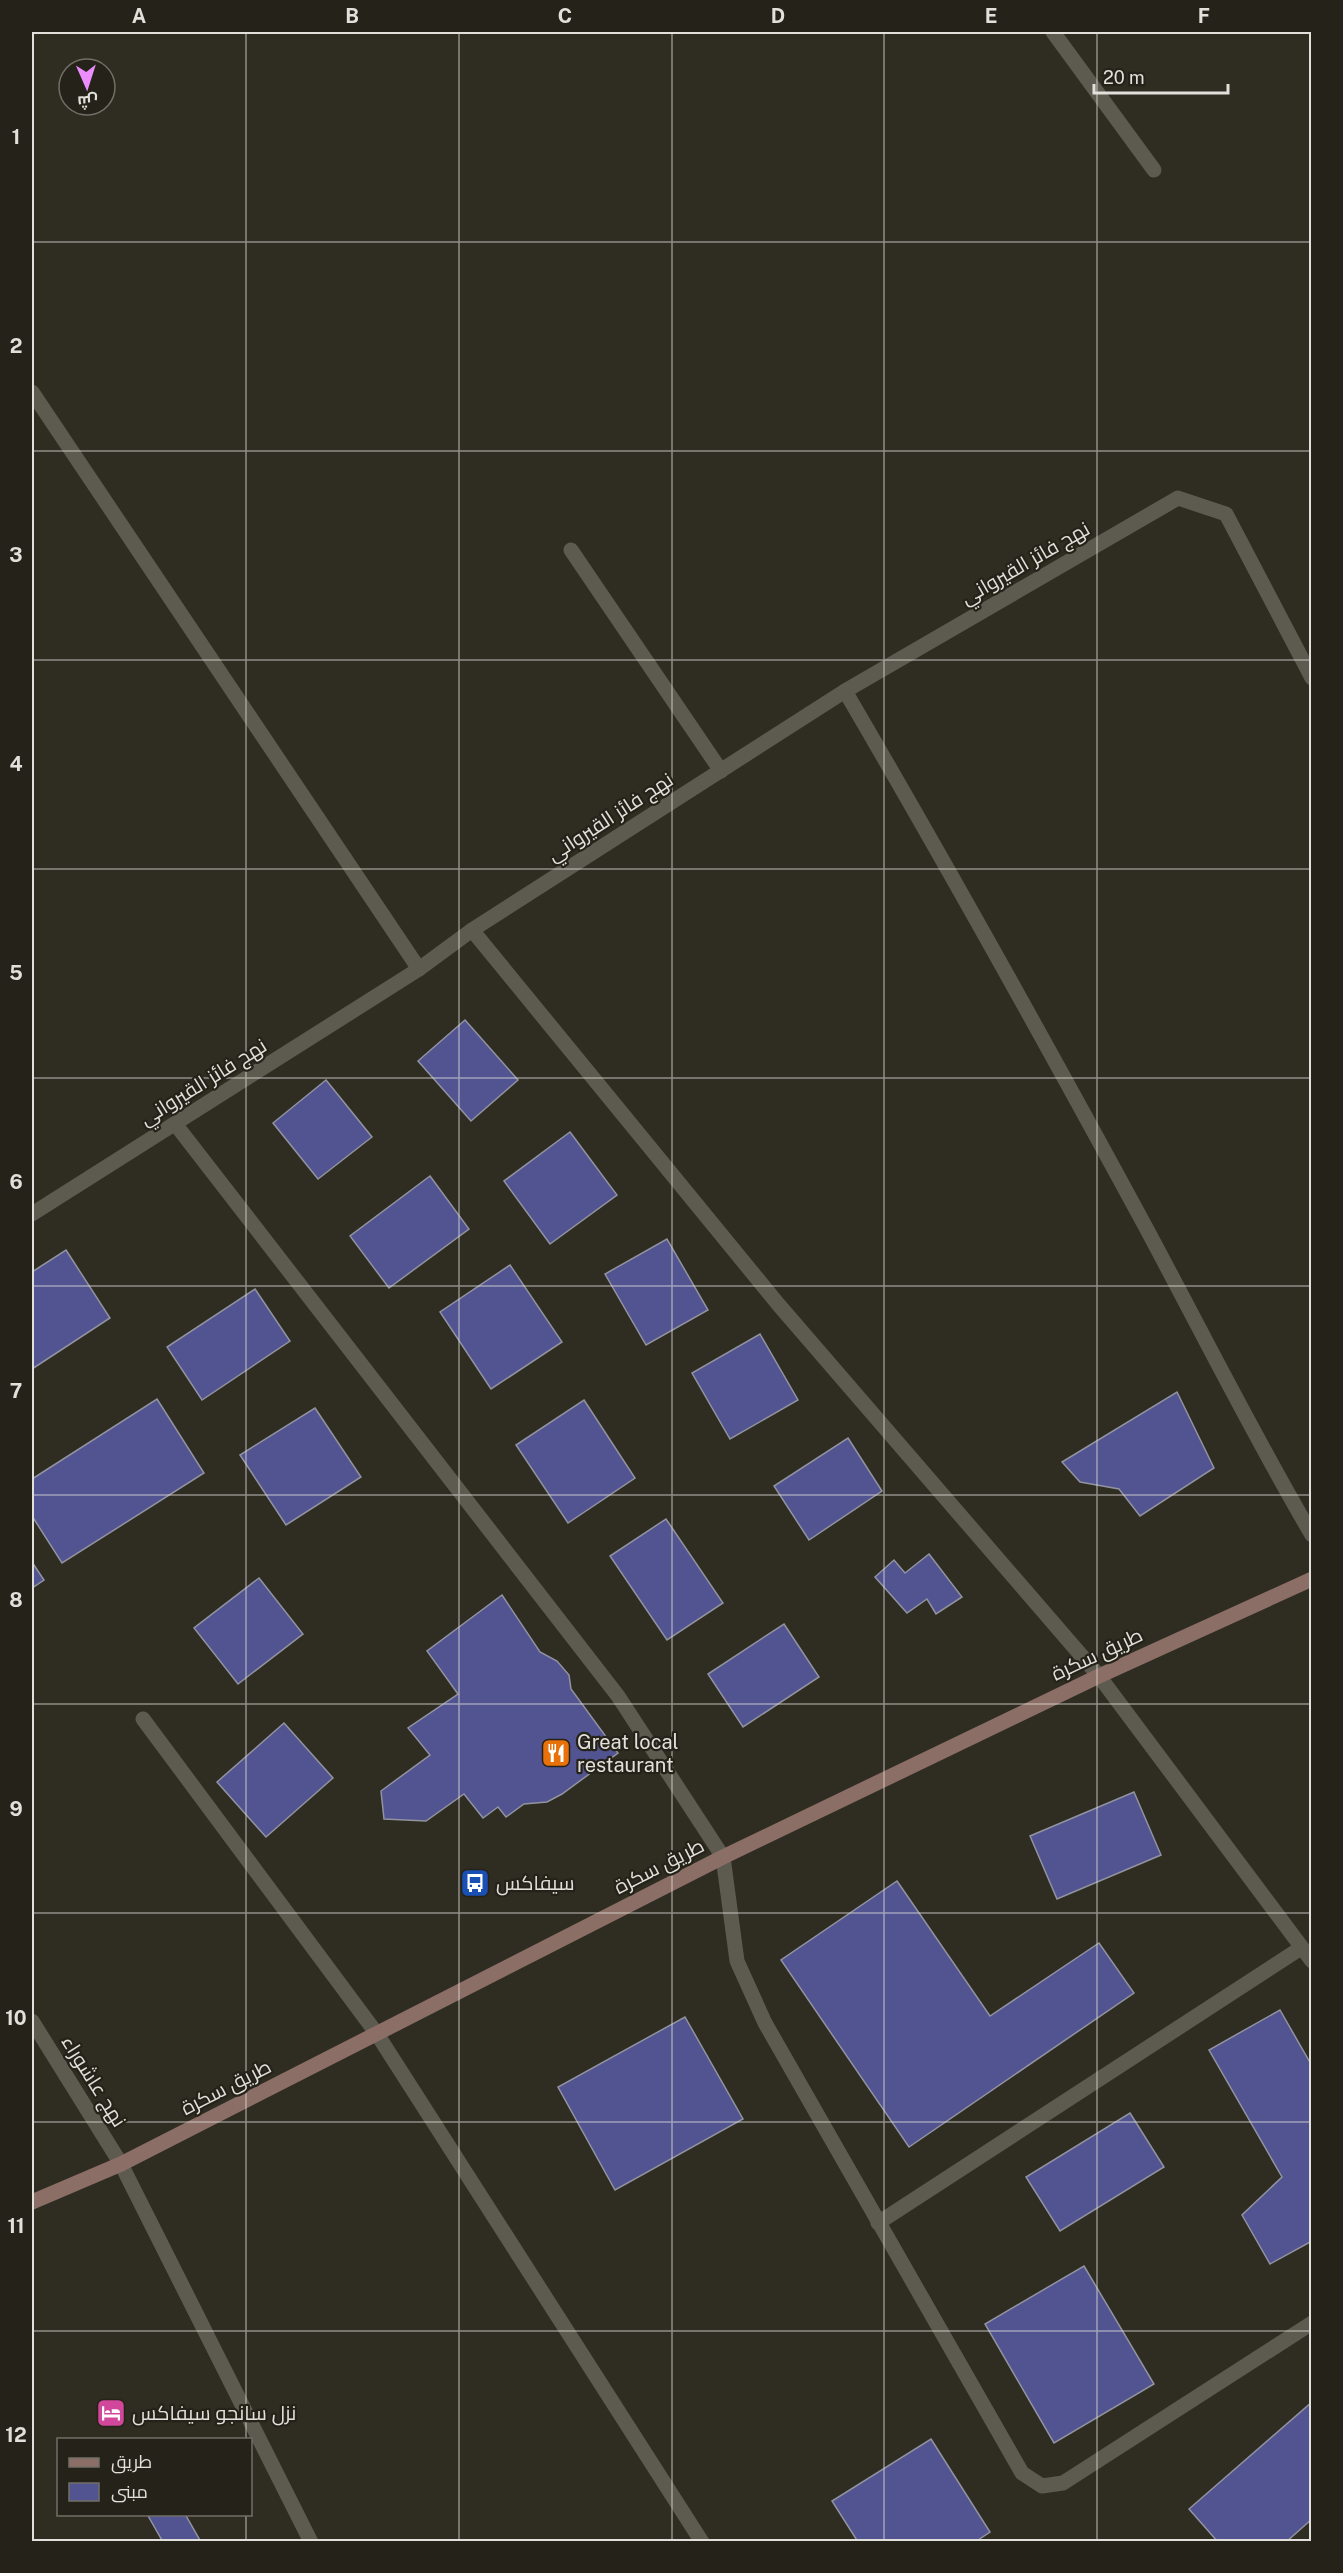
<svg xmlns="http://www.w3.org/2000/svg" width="1343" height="2573" viewBox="0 0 1343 2573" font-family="'Public Sans',Cairo,sans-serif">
  <rect width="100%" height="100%" fill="#2f2c22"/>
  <g fill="#525492" stroke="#91939f" stroke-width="1.5">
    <polygon points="465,1020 518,1080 471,1121 418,1061"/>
    <polygon points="326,1080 372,1137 318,1179 273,1123"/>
    <polygon points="570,1132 617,1195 550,1244 504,1181"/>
    <polygon points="430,1176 469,1229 389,1288 350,1236"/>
    <polygon points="667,1239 708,1310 646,1345 605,1274"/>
    <polygon points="66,1250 110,1318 32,1369 32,1272"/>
    <polygon points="510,1265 562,1342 491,1389 440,1312"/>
    <polygon points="255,1289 290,1341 202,1400 167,1347"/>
    <polygon points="760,1334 798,1400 730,1439 692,1373"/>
    <polygon points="1177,1392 1214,1468 1140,1516 1119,1489 1080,1482 1062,1462"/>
    <polygon points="157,1399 204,1473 62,1563 32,1516 32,1479"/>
    <polygon points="584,1400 635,1478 568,1523 516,1445"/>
    <polygon points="315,1408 361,1477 286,1525 240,1455"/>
    <polygon points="848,1438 882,1491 809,1540 774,1486"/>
    <polygon points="666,1519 723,1603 667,1640 610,1556"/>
    <polygon points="929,1554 962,1597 936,1614 927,1599 907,1613 875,1577 894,1560 905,1573"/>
    <polygon points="32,1562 44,1580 32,1588"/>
    <polygon points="259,1578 303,1634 238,1684 194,1628"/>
    <polygon points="502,1595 540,1652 557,1661 569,1675 571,1689 618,1753 562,1794 547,1802 524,1804 506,1817 498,1807 483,1818 464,1794 426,1821 384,1819 381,1791 430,1755 408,1728 458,1694 427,1651"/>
    <polygon points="784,1624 819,1677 743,1727 708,1674"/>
    <polygon points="284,1723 333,1778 266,1837 217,1782"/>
    <polygon points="1134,1792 1161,1855 1057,1899 1030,1836"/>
    <polygon points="897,1881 990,2016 1099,1943 1134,1993 909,2147 781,1960"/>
    <polygon points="1280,2010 1312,2066 1312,2241 1270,2264 1242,2215 1282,2177 1209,2050"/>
    <polygon points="685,2017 743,2119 615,2190 558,2087"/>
    <polygon points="1130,2113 1164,2167 1060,2231 1026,2177"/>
    <polygon points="1084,2266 1154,2384 1054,2443 985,2324"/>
    <polygon points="1312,2402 1312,2519 1286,2542 1218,2542 1189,2509"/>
    <polygon points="931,2439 990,2532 975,2542 858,2542 832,2501"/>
    <polygon points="147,2514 185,2514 201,2542 163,2542"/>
  </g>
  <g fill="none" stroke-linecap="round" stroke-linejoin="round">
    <g stroke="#5d5b4f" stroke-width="15">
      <polyline points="1053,32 1154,170"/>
      <polyline points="32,392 419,969"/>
      <polyline points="571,550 721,771"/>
      <path d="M 845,691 C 948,867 1047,1045 1144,1224 C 1200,1328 1252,1433 1312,1535"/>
      <polyline points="472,930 778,1304 1099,1676 1312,1961"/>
      <polyline points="176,1125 618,1696 723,1857 737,1961 765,2023 1022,2473 1042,2486 1063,2483 1312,2323"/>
      <polyline points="32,1214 419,969 472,930 845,691 1178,498 1226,514 1312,678"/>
      <polyline points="143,1719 377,2034 702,2542"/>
      <polyline points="32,2021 121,2164 311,2542"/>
      <polyline points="878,2223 1301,1948"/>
    </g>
    <polyline stroke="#8b6e65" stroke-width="15" points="32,2202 121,2164 723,1857 1099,1676 1312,1579"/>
  </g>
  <path fill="none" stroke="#e2e0da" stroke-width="1.5" stroke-opacity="0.55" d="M 246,32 L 246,2440M 459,32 L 459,2542M 672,32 L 672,2542M 884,32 L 884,2542M 1097,32 L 1097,2542M 32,242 L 1312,242M 32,451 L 1312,451M 32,660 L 1312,660M 32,869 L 1312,869M 32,1078 L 1312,1078M 32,1286 L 1312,1286M 32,1495 L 1312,1495M 32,1704 L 1312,1704M 32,1913 L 1312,1913M 32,2122 L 1312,2122M 32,2331 L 1312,2331M 246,2514 L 246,2542"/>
  <defs>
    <g id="restaurant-square" transform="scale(1.5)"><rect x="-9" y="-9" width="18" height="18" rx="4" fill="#e8710a" stroke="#252319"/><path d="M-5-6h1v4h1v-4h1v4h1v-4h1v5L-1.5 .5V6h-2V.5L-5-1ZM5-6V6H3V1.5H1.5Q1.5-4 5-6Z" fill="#fff"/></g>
    <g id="bus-square" transform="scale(1.5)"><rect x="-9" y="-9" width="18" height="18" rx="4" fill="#1a4fb4" stroke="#252319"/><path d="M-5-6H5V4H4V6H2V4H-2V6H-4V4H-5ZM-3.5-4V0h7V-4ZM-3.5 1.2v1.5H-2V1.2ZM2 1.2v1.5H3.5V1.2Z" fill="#fff"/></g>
    <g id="hotel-square" transform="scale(1.5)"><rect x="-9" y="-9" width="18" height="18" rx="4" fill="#d1479c" stroke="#252319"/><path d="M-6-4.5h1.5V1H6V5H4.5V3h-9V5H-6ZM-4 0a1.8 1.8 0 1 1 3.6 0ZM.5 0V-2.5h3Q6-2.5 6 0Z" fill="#fff"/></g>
  </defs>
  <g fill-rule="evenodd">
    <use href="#restaurant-square" x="556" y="1753"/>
    <use href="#bus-square" x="475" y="1883"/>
    <use href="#hotel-square" x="111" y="2413"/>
  </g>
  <g text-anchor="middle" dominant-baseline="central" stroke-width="4.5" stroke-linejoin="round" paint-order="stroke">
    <g font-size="20" fill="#e2e0da" stroke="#252319">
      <text transform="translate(1025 563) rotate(-30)">نهج فائز القيرواني</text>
      <text transform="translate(610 817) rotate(-33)">نهج فائز القيرواني</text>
      <text transform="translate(203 1082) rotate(-32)">نهج فائز القيرواني</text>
      <text transform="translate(1097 1654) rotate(-25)">طريق سكرة</text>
      <text transform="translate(659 1866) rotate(-27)">طريق سكرة</text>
      <text transform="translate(94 2081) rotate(58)">نهج عاشوراء</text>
      <text transform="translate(226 2087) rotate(-27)">طريق سكرة</text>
    </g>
    <g font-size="20" fill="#e2e0da" stroke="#252319" text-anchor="start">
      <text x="577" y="1742">Great local<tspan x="577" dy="23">restaurant</tspan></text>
      <text x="496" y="1883">سيفاكس</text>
      <text x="132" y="2413">نزل سانجو سيفاكس</text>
    </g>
  </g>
  <rect width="1343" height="2573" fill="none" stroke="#252319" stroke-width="66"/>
  <rect x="57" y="2438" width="195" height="78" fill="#252319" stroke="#716f66" stroke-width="1.5"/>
  <rect x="69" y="2458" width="30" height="9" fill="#8b6e65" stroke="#716f66" stroke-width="1.5"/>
  <text x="111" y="2468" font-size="18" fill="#e2e0da">طريق</text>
  <rect x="69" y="2483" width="30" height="18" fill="#525492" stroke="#716f66" stroke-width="1.5"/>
  <text x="111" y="2498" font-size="18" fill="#e2e0da">مبنى</text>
  <g transform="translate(87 87) rotate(177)"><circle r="28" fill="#252319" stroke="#716f66" stroke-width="1.5"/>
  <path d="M0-4.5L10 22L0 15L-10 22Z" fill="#eb8dfc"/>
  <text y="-9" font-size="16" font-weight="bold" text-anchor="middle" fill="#e2e0da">ش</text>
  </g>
  <path d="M1094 84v9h134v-9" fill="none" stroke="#e2e0da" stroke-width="3"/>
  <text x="1103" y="84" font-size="18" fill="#e2e0da" stroke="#252319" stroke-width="4.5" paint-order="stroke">20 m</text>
  <rect x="33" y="33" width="1277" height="2507" fill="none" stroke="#e2e0da" stroke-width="2"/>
  <g font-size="20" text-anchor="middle" font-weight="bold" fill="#e2e0da">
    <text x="139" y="23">A</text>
    <text x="352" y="23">B</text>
    <text x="565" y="23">C</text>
    <text x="778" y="23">D</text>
    <text x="991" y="23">E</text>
    <text x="1204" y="23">F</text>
    <text x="16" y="144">1</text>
    <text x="16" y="353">2</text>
    <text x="16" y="562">3</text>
    <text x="16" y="771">4</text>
    <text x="16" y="980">5</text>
    <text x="16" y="1189">6</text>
    <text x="16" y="1398">7</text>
    <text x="16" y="1607">8</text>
    <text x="16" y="1816">9</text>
    <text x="16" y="2025">10</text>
    <text x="16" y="2233">11</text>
    <text x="16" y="2442">12</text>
  </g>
</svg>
